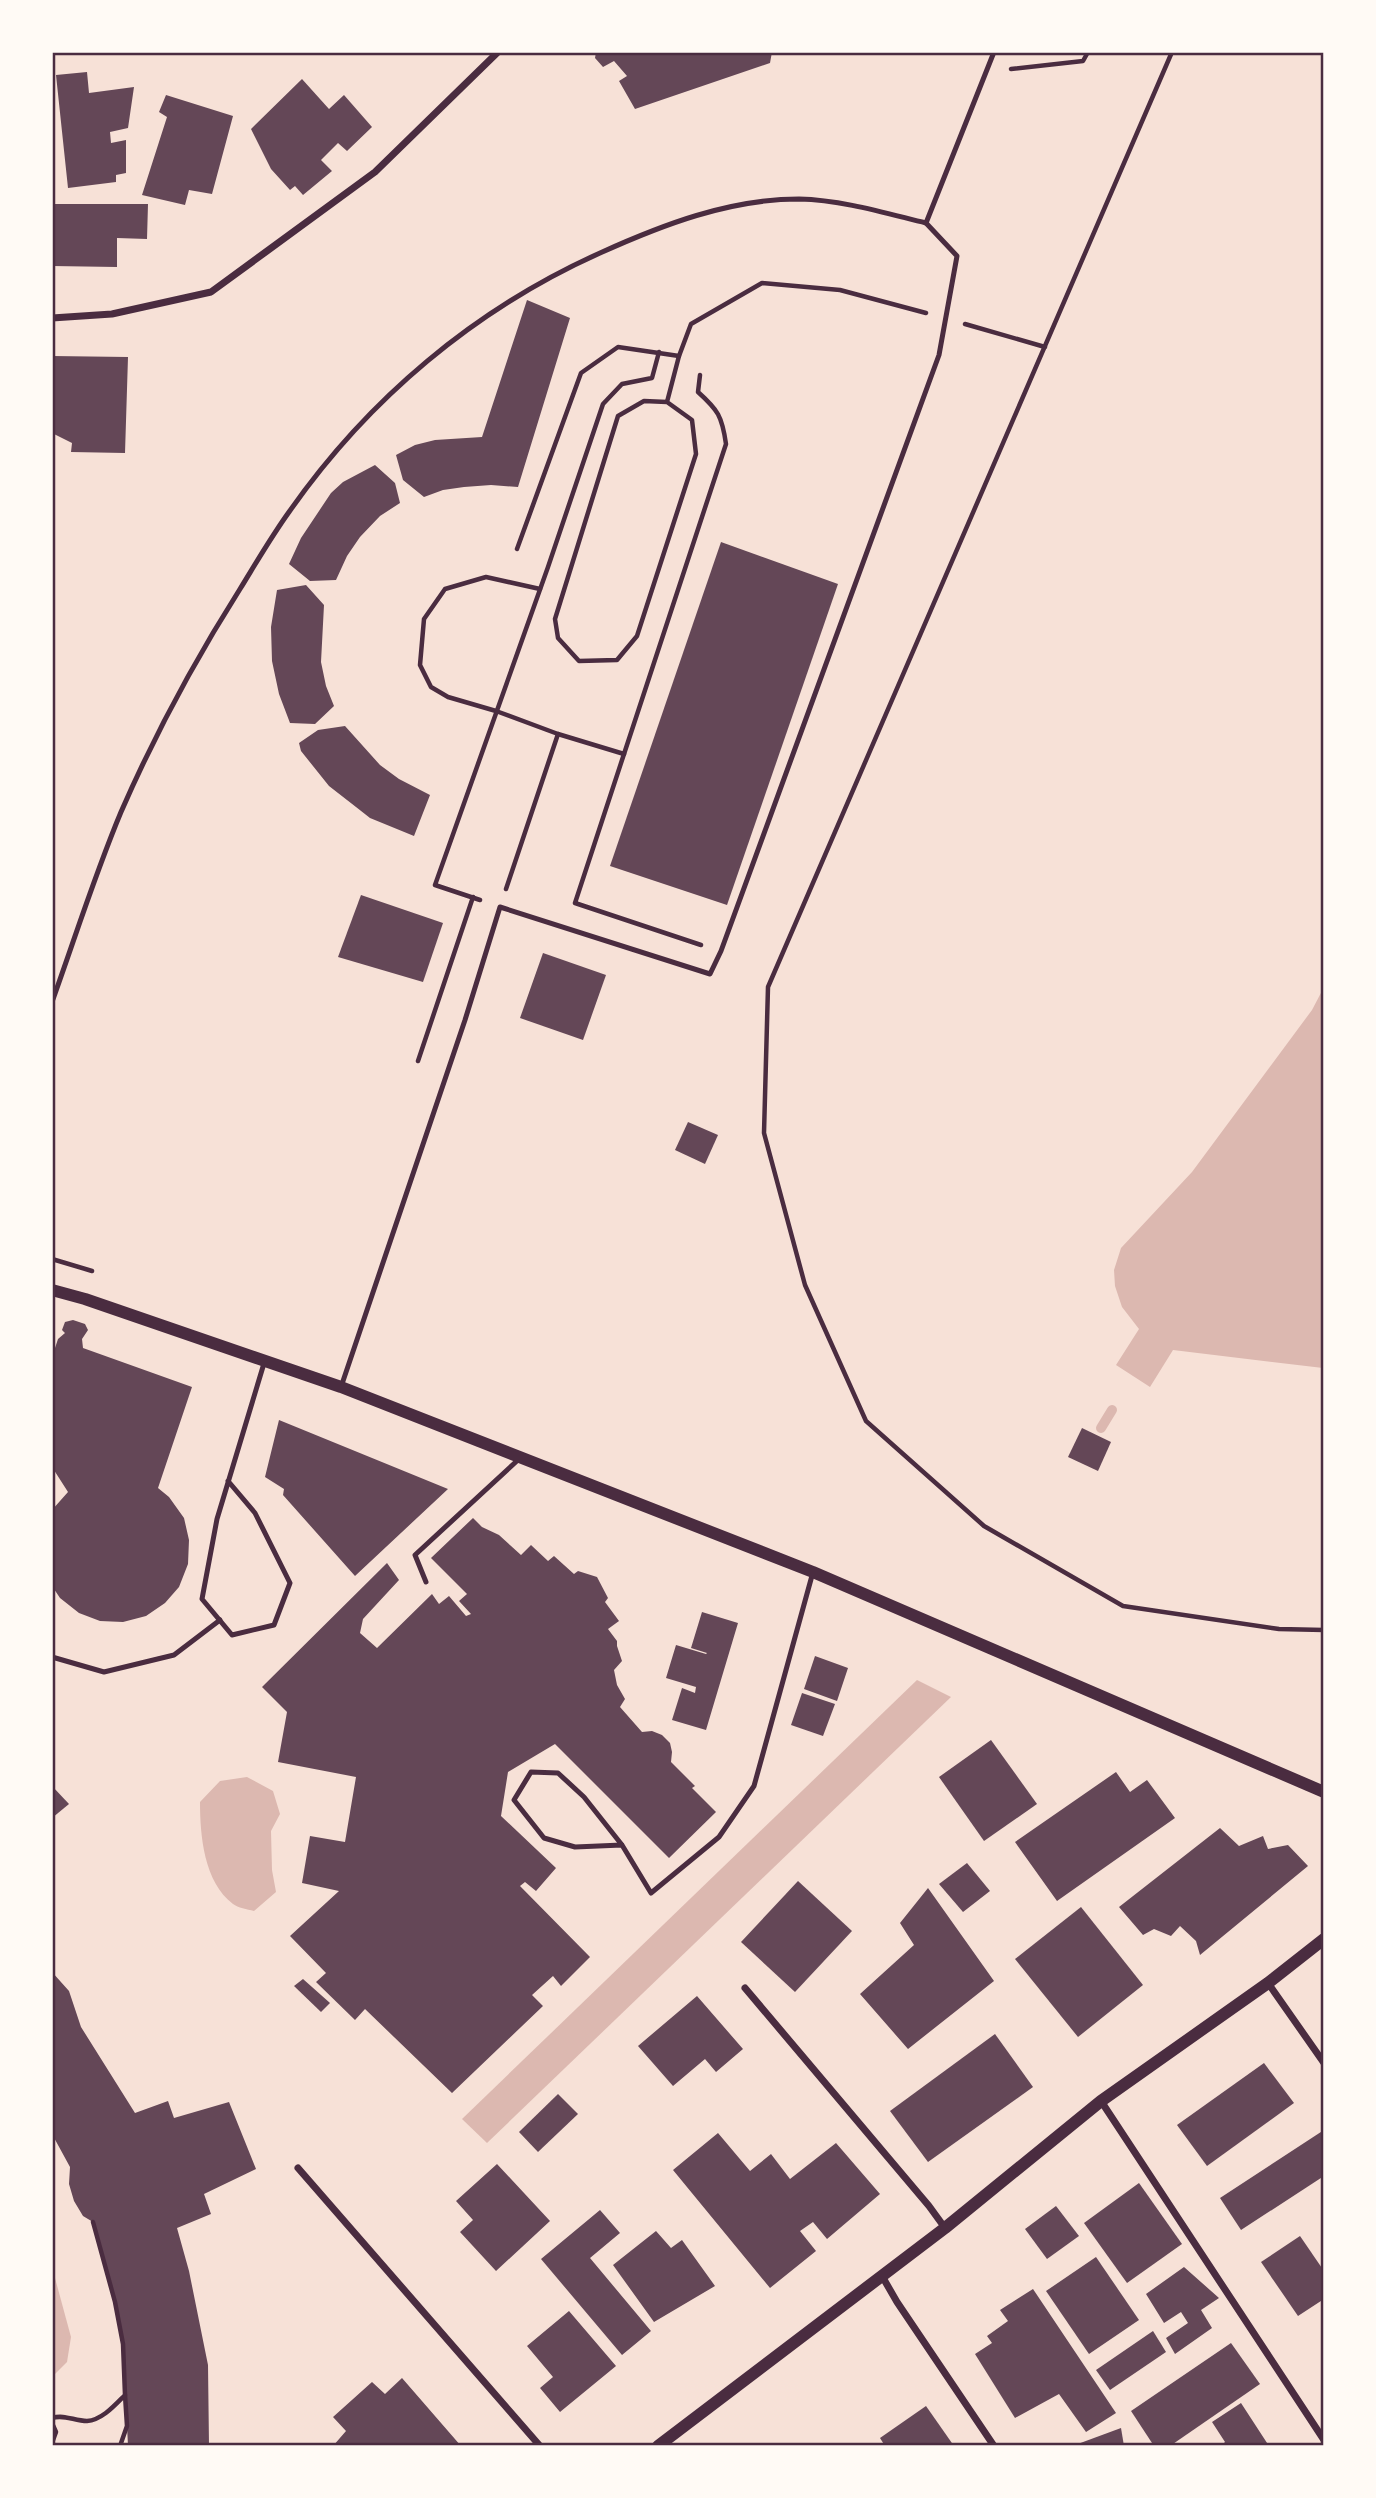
<svg xmlns="http://www.w3.org/2000/svg" width="1376" height="2498" viewBox="0 0 1376 2498" font-family="'Work Sans',sans-serif">
  <rect width="100%" height="100%" fill="#f7e1d7"/>
  <g fill="#dcb8b0">
    <polygon points="1323,989 1323,1368 1173,1350 1150,1387 1116,1365 1139,1329 1122,1307 1115,1286 1114,1270 1121,1248 1192,1172 1312,1010"/>
    <polygon points="917,1680 951,1697 487,2143 462,2119"/>
    <path d="M 247,1777 L 273,1791 L 280,1814 L 271,1831 L 272,1870 L 276,1892 L 254,1911 C 247,1909 238,1908 233,1904 C 204,1882 200,1836 200,1802 L 220,1781 Z"/>
    <polygon points="52,2267 71,2337 67,2362 53,2376"/>
  </g>
  <g fill="none" stroke-linecap="round" stroke-linejoin="round">
    <polyline stroke="#dcb8b0" stroke-width="10" points="1101,1428 1112,1410"/>
  </g>
  <g fill="#644757">
    <polygon points="596,52 772,52 770,63 635,109 619,81 627,76 614,61 603,67 595,58"/>
    <polygon points="87,72 89,93 134,87 128,128 110,132 111,143 126,140 126,173 116,175 116,182 68,188 56,75"/>
    <polygon points="302,79 329,109 344,95 372,127 347,151 338,143 321,160 332,171 303,195 295,186 290,190 271,169 251,129"/>
    <polygon points="166,95 233,116 212,194 189,190 185,205 142,195 167,117 159,112"/>
    <polygon points="52,204 148,204 147,239 117,238 117,267 52,266"/>
    <polygon points="527,300 570,318 518,487 491,485 464,487 443,490 424,497 403,480 396,455 415,445 435,440 482,437"/>
    <polygon points="52,356 128,357 125,453 71,452 72,443 52,433"/>
    <polygon points="375,465 395,483 400,503 380,516 360,537 347,556 336,580 310,581 289,564 301,538 331,493 343,482"/>
    <polygon points="721,542 838,584 727,905 610,866"/>
    <polygon points="306,585 324,605 321,662 326,686 334,706 315,724 290,723 279,694 272,661 271,627 277,590"/>
    <polygon points="345,726 380,765 399,779 430,795 414,836 370,818 356,807 329,786 301,751 299,743 318,730"/>
    <polygon points="361,895 443,923 423,982 338,957"/>
    <polygon points="543,953 606,975 583,1040 520,1018"/>
    <polygon points="688,1122 718,1135 705,1164 675,1150"/>
    <polygon points="73,1320 85,1324 88,1330 82,1339 83,1348 192,1387 158,1488 169,1497 184,1518 189,1540 188,1564 179,1587 165,1603 146,1616 123,1622 100,1621 79,1613 60,1598 52,1586 52,1510 68,1492 52,1467 52,1357 58,1339 65,1333 62,1330 65,1322"/>
    <polygon points="279,1420 448,1489 355,1576 283,1495 284,1489 265,1477"/>
    <polygon points="1082,1428 1111,1442 1098,1471 1068,1457"/>
    <polygon points="473,1518 482,1527 499,1535 521,1555 531,1545 548,1561 554,1556 574,1574 578,1571 597,1577 608,1598 605,1602 619,1621 608,1629 617,1641 617,1646 622,1661 614,1670 617,1685 625,1699 620,1707 642,1732 652,1731 662,1735 670,1743 672,1752 671,1762 695,1786 692,1788 716,1812 669,1858 555,1744 508,1772 501,1816 556,1868 536,1891 525,1882 520,1886 590,1957 561,1986 553,1976 532,1995 543,2006 452,2093 365,2009 355,2020 316,1982 326,1973 290,1936 339,1891 302,1883 310,1836 345,1842 356,1777 278,1762 287,1712 262,1687 387,1563 399,1580 363,1619 360,1633 377,1648 432,1594 439,1604 449,1596 466,1616 471,1614 459,1601 467,1594 431,1558"/>
    <polygon points="702,1612 738,1623 706,1730 672,1720 682,1688 695,1693 696,1687 666,1678 676,1645 706,1654 707,1653 691,1648"/>
    <polygon points="815,1656 848,1668 837,1701 804,1689"/>
    <polygon points="802,1693 835,1704 823,1736 791,1725"/>
    <polygon points="991,1740 1037,1804 984,1841 939,1777"/>
    <polygon points="1116,1772 1130,1792 1147,1780 1175,1818 1057,1901 1015,1842"/>
    <polygon points="52,1786 69,1804 52,1818"/>
    <polygon points="1220,1828 1239,1846 1263,1836 1268,1849 1288,1845 1308,1866 1200,1955 1196,1941 1180,1926 1171,1936 1154,1929 1143,1935 1119,1907"/>
    <polygon points="967,1863 990,1891 963,1912 939,1884"/>
    <polygon points="798,1881 852,1931 795,1992 741,1942"/>
    <polygon points="928,1888 994,1981 908,2049 860,1994 914,1945 900,1923"/>
    <polygon points="1081,1907 1143,1985 1078,2037 1015,1959"/>
    <polygon points="52,1972 69,1991 81,2027 135,2113 168,2101 174,2118 229,2102 256,2169 204,2194 211,2214 177,2228 189,2271 208,2365 209,2446 128,2446 123,2344 115,2302 93,2222 83,2216 74,2201 69,2184 70,2167 52,2134"/>
    <polygon points="303,1979 330,2003 321,2012 294,1986"/>
    <polygon points="697,1996 743,2049 716,2072 705,2059 673,2086 638,2046"/>
    <polygon points="995,2034 1033,2087 928,2162 890,2111"/>
    <polygon points="1264,2063 1294,2103 1207,2166 1177,2125"/>
    <polygon points="558,2094 578,2114 538,2152 519,2132"/>
    <polygon points="1324,2130 1324,2176 1241,2230 1220,2198"/>
    <polygon points="718,2133 750,2171 771,2154 790,2179 836,2143 880,2194 827,2239 813,2222 800,2231 816,2251 770,2288 673,2170"/>
    <polygon points="497,2164 550,2221 496,2271 460,2232 473,2220 456,2201"/>
    <polygon points="1139,2183 1182,2244 1127,2283 1084,2223"/>
    <polygon points="1056,2206 1079,2236 1047,2259 1025,2229"/>
    <polygon points="600,2210 620,2233 590,2258 651,2331 622,2355 541,2259"/>
    <polygon points="656,2231 671,2248 682,2240 715,2286 654,2322 613,2265"/>
    <polygon points="1300,2236 1324,2271 1324,2299 1298,2316 1261,2262"/>
    <polygon points="1096,2257 1139,2320 1089,2354 1046,2291"/>
    <polygon points="1184,2267 1219,2298 1201,2310 1212,2328 1175,2354 1166,2338 1188,2323 1181,2312 1164,2323 1146,2294"/>
    <polygon points="1033,2289 1116,2413 1086,2432 1059,2394 1015,2418 975,2354 992,2343 987,2336 1008,2321 1000,2310"/>
    <polygon points="569,2311 616,2366 560,2412 540,2388 553,2377 527,2346"/>
    <polygon points="1153,2331 1166,2352 1110,2390 1096,2370"/>
    <polygon points="1231,2343 1260,2384 1170,2446 1154,2446 1131,2411"/>
    <polygon points="402,2378 461,2446 333,2446 346,2431 333,2417 372,2382 385,2394"/>
    <polygon points="1241,2403 1269,2446 1221,2446 1225,2442 1212,2422"/>
    <polygon points="926,2406 954,2446 885,2446 880,2438"/>
    <polygon points="1121,2428 1124,2446 1075,2446 1075,2445"/>
  </g>
  <g fill="none" stroke-linecap="round" stroke-linejoin="round">
    <g stroke="#4a2c40" stroke-width="4.5">
      <polyline points="1172,52 768,987 764,1133 805,1285 866,1421 984,1526 1123,1606 1279,1629 1324,1630"/>
      <polyline points="1011,69 1083,61 1088,52"/>
      <polyline points="965,324 1045,347"/>
      <polyline points="667,402 644,401 618,416 555,619 558,638 579,661 617,660 637,636 696,454 692,420 667,402 679,356 691,324 762,283 840,290 926,313"/>
      <polyline points="517,549 581,373 618,347 679,356"/>
      <path d="M 540,589 L 486,577 L 445,589 L 424,619 L 420,665 L 431,687 L 448,697 L 496,711 L 558,734 L 624,754 L 726,444 C 722,416 718,410 698,392 L 700,375"/>
      <polyline points="624,754 575,903 701,945"/>
      <polyline points="506,889 558,734"/>
      <polyline points="480,900 435,885 548,567 603,404 622,384 652,378 659,352"/>
      <polyline points="418,1061 473,897"/>
      <polyline points="52,1259 92,1271"/>
      <path d="M 52,2418 C 65,2414 74,2421 87,2421 C 102,2420 115,2405 125,2395 L 123,2344 L 115,2302 L 93,2222"/>
      <polyline points="52,2423 56,2432 52,2443"/>
      <polyline points="120,2446 127,2426 125,2395"/>
    </g>
    <g stroke="#4a2c40" stroke-width="5">
      <path d="M 52,1002 C 75,938 95,874 121,812 C 155,734 195,660 240,589 C 256,563 271,537 289,512 C 368,399 475,309 600,253 C 662,225 729,199 799,199 C 842,200 885,213 926,223 L 994,52"/>
      <polyline points="341,1387 465,1020 500,907 710,974 721,951 939,355 957,256 926,223"/>
      <polyline points="228,1481 255,1513 290,1583 274,1625 232,1635 202,1599 217,1519 265,1360"/>
      <polyline points="426,1582 415,1555 519,1459"/>
      <polyline points="52,1657 104,1672 174,1655 220,1620"/>
      <polyline points="622,1845 575,1847 544,1838 514,1800 531,1772 558,1773 584,1797 622,1845 651,1893 719,1837 754,1786 813,1572"/>
    </g>
    <g stroke="#4a2c40" stroke-width="7">
      <polyline points="52,318 112,314 211,292 375,172 498,52"/>
      <polyline points="1268,1983 1324,2063"/>
      <polyline points="745,1988 929,2206 945,2228"/>
      <polyline points="1101,2101 1324,2440"/>
      <polyline points="298,2168 540,2446"/>
      <polyline points="882,2276 897,2302 994,2446"/>
    </g>
    <g stroke="#4a2c40" stroke-width="12">
      <polyline points="52,1290 85,1299 341,1387 813,1572 1324,1792"/>
      <polyline points="658,2446 945,2228 1101,2101 1268,1983 1324,1939"/>
    </g>
  </g>
  <rect width="1376" height="2498" fill="none" stroke="#fffaf5" stroke-width="108"/>
  <rect x="54" y="54" width="1268" height="2390" fill="none" stroke="#4a2c40" stroke-width="2.5"/>
</svg>
